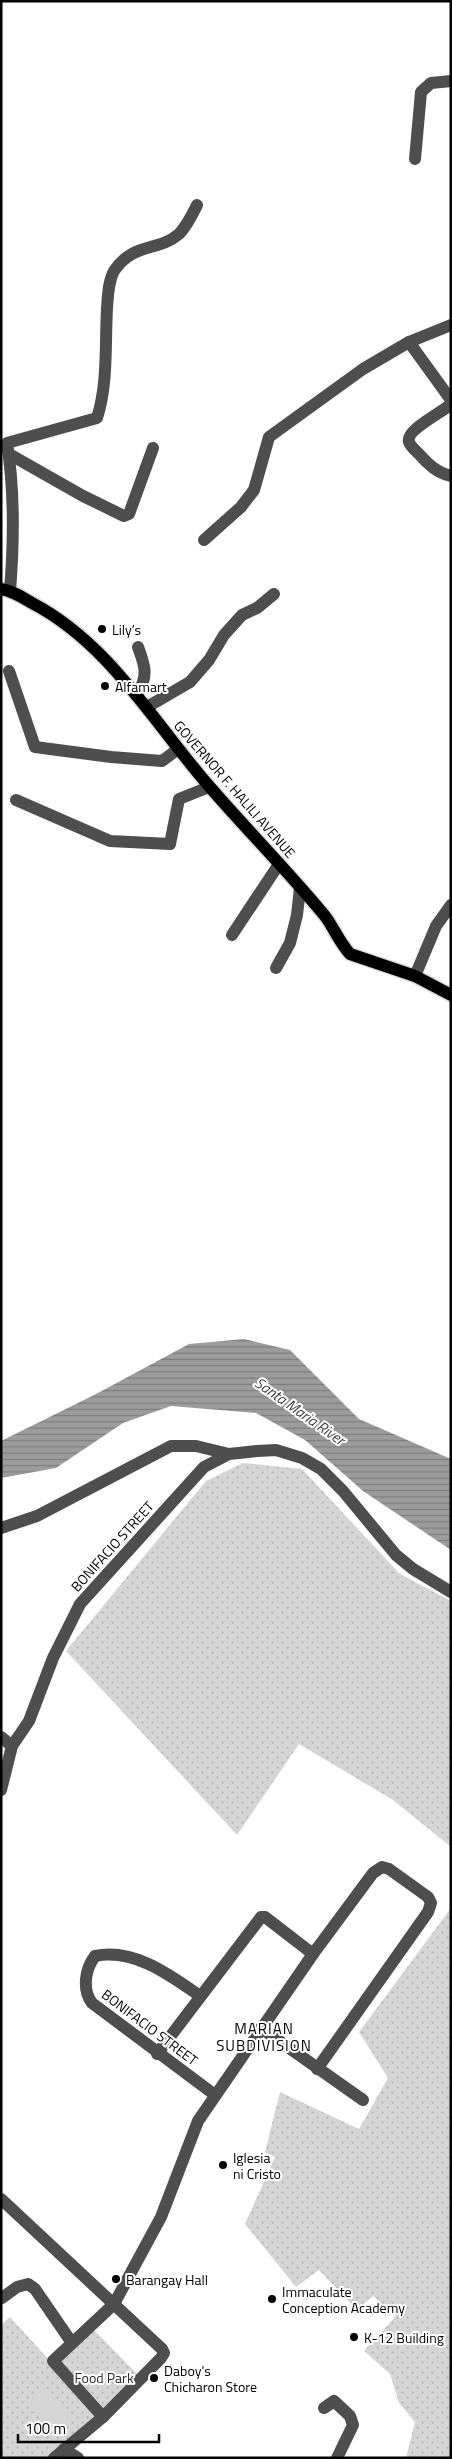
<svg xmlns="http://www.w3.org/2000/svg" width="452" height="2459" viewBox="0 0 452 2459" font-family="'Titillium Web',sans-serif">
  <defs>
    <pattern id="grass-dots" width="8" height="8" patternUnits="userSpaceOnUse" patternTransform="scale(1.25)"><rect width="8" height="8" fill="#d5d5d5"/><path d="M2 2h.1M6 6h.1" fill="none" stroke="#b5b5b5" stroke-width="1.8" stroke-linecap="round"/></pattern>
    <pattern id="water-rules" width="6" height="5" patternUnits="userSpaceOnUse" patternTransform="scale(1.25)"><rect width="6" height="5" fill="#9c9c9c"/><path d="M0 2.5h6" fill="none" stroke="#7d7d7d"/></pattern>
  </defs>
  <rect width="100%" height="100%" fill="#fff"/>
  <g fill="url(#grass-dots)">
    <polygon points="243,1463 302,1469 400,1574 451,1601 451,1847 393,1800 299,1744 237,1835 66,1651 206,1481"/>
    <polygon points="451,1908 451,2458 406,2458 415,2422 399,2403 390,2374 364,2351 396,2316 373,2296 357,2310 319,2270 296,2287 245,2224 275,2157 265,2152 280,2092 359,2129 388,2078 359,2032"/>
    <polygon points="10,2317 100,2416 51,2458 1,2458 1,2325"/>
    <polygon points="90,2326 141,2378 103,2413 54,2362"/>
  </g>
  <polygon fill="#d5d5d5" points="44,2385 72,2416 56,2431 28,2399"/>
  <polygon fill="url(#water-rules)" points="244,1339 290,1350 359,1419 451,1459 451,1550 363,1491 305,1440 256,1413 171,1406 123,1423 56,1468 1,1478 1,1441 96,1394 189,1344"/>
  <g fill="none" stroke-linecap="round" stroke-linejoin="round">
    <g stroke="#dbdbdb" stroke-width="15">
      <path id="major" d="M 1,589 C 13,591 22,597 32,603 C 109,643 154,723 209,786 C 247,830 288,871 325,916 C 334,928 339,942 350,954 L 415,976 L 451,995"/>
    </g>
    <g stroke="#4e4e4e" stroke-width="12">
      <polyline points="415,159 421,92 431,83 451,81"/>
      <polyline points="409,342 451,400"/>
      <path d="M 451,404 C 443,412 405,430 409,442 C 410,446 416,451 419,454 C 428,464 437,473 451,476"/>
      <polyline points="9,454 83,496 124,516 129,514 153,448"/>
      <polyline points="204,540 241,507 254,490 269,437 363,369 409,342 451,325"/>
      <path d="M 10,591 C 14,541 15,493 7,443 L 97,418 C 108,384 105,345 107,308 C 108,296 108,282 114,271 C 133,242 158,252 179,234 C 187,226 192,215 197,205"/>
      <polyline points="9,671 35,747 111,757 162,761 178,749"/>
      <path d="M 137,695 C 148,676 146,668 138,647"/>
      <polyline points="147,707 190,682 209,660 224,635 242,615 257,608 274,594"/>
      <polyline points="16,800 110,841 170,844 179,799 209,787"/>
      <polyline points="232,935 279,864"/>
      <polyline points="276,968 290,943 297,915 300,888"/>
      <polyline points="415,976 436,926 451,905"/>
      <polyline points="1,1528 37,1516 171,1446 196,1446 229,1454"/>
      <polyline points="1,1737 12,1746"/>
      <polyline points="1,1790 12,1746 29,1721 53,1658 80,1604 204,1467 229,1454 257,1451 276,1450 302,1458 321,1469 343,1491 396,1555 413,1569 451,1592"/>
      <path d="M 200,1996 C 170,1975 134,1948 95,1956 C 85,1969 82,1990 92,2003 L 215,2095"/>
      <polyline points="261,2028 363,2100"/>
      <polyline points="157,2054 261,1917 265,1917 313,1954"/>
      <polyline points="1,2199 162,2349 164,2353 161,2358 103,2417 54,2458"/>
      <polyline points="2,2298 17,2287 28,2284 35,2289 72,2343"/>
      <polyline points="324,2408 334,2401 350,2416 353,2425 337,2458"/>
      <polyline points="103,2417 53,2361 114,2304 161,2217 198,2121 313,1954 373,1873 382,1867 389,1869 428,1897 431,1903 428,1912 317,2069"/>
      <polyline points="64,2449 78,2458"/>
    </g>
    <use href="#major" stroke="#000" stroke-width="12"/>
  </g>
  <g fill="#000" stroke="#fff" stroke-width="2">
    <circle cx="102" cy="629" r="5"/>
    <circle cx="105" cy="686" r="5"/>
    <circle cx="223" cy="2165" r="5"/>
    <circle cx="116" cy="2279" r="5"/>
    <circle cx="272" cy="2299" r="5"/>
    <circle cx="354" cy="2337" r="5"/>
    <circle cx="154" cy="2378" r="5"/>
  </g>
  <g text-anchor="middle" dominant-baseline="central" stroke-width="4" stroke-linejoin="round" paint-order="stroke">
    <g font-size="14" fill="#000" stroke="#fff" text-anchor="start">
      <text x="112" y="629">Lily’s</text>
      <text x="115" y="686">Alfamart</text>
      <text x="233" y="2157">Iglesia<tspan x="233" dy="16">ni Cristo</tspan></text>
      <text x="126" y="2279">Barangay Hall</text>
      <text x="282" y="2291">Immaculate<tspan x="282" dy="16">Conception Academy</tspan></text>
      <text x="364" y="2337">K-12 Building</text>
      <text x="164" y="2370">Daboy's<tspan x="164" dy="16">Chicharon Store</tspan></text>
    </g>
    <g font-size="14" fill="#000" stroke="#fff">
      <text transform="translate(235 789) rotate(49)">GOVERNOR F. HALILI AVENUE</text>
      <text transform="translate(112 1546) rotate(-48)">BONIFACIO STREET</text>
      <text transform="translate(150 2027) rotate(37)">BONIFACIO STREET</text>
    </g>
    <g font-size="14" fill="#2c2c2c" stroke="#fff">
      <text x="104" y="2377">Food Park</text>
    </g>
    <g font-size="15" font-style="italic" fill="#3d3d3d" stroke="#fff">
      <text transform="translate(300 1411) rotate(35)">Santa Maria River</text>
    </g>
    <g font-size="15" letter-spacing="1" fill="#000" stroke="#fff">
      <text x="264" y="2028">MARIAN<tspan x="264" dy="17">SUBDIVISION</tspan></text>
    </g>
  </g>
  <rect width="452" height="2459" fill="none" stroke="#000000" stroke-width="5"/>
  <path d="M18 2434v8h141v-8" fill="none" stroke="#000000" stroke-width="2.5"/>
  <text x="25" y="2434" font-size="15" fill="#000000" stroke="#ffffff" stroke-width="4" paint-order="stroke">100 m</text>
</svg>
